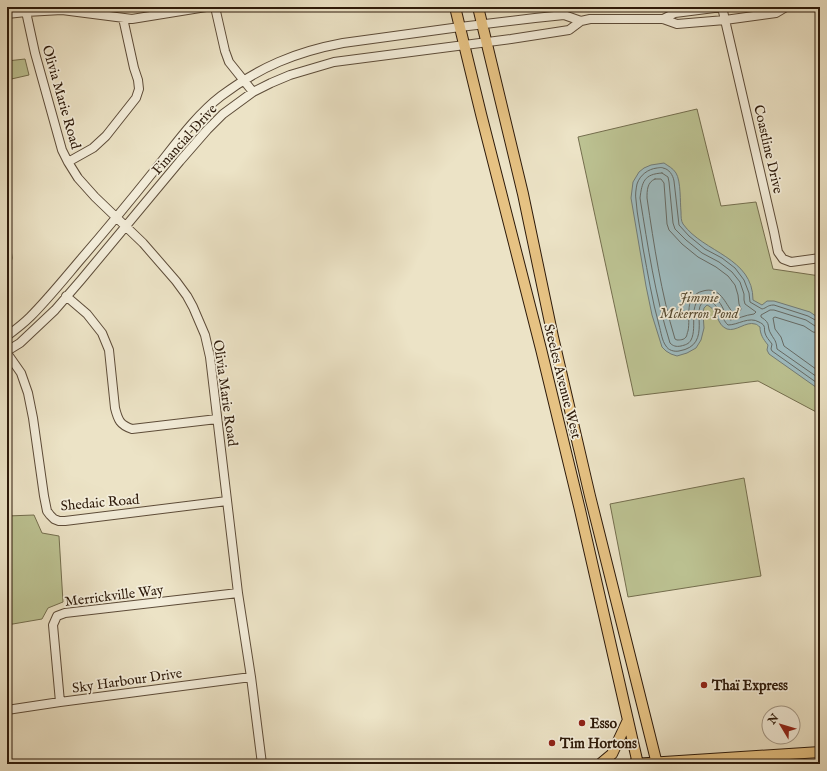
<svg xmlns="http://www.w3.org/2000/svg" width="827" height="771" viewBox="0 0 827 771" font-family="'IM FELL English',serif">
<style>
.green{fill:#bcc292;stroke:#746e4e}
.water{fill:#9ebbbf;stroke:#717b77}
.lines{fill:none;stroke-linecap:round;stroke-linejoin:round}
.shore{stroke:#666a64;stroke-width:1}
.minor-casing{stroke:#5d4c39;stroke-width:10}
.major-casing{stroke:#2d1a0a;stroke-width:12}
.minor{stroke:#f3edda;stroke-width:8}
.major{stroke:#e6c283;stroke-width:10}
.poi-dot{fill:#8f2418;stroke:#f3edda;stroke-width:1.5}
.labels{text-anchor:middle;stroke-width:3.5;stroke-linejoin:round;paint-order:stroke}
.street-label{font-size:14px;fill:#2d1a0a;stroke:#f3edda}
.park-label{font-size:14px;font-style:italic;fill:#584c33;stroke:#f3edda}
.poi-label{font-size:14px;font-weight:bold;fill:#2d1a0a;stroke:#f3edda;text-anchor:start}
</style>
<rect width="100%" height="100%" fill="#ece3c6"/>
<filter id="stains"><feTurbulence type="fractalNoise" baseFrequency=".005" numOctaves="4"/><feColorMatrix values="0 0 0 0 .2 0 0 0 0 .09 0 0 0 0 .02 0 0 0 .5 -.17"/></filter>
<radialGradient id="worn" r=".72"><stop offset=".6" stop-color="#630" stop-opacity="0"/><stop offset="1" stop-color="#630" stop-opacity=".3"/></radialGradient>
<path class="green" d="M25 59 29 75 7 80V61Z
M697 109 721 206 756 202 773 269 820 276V414L758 381 634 396 578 137Z
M7 208 12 258 7 284Z
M744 478 761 576 628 597 610 504Z
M34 515 42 533 59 536 63 602 48 608 42 619 7 625V516Z"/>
<path class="water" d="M664 163C668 166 673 168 676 173 681 181 680 202 681 212 681 216 681 221 683 224 704 253 753 257 753 300L762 305 767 301H774L810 312 820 319V390L769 354 767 350 768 345C763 339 760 334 760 327 758 326 757 324 755 324 746 321 736 332 727 329 716 325 718 309 707 305L704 308 703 313 704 328 701 340 696 348 687 353 677 356 671 354 666 351 662 347 652 315 646 286 631 198 633 182 639 172 644 168 651 165Z"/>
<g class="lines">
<path class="shore" d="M662 173 668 177 669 182 673 223 675 229 686 240 702 253 719 262 732 272 740 282 744 294V300L745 304 756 312 754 314C745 315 738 319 730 320 724 314 723 304 716 299 713 297 708 296 704 297 687 302 698 327 691 340 689 344 685 345 681 346 676 347 673 346 670 343 655 295 648 247 640 198 642 182 644 174 662 173Z
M655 179H661L664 183 667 224 669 230 682 244 698 257 716 267 728 276 735 285 738 295 739 304 741 309 740 311 733 313C725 303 720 286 703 291 683 296 691 317 688 331 687 333 687 336 686 337 684 340 680 340 677 340L675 339C661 293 654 245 647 198 647 191 647 182 655 179Z
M820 322 817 321 808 316 774 305C767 305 767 308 762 309L750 302 749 293 744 280 735 268 722 258 705 249 689 236 679 225 674 181C673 175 669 169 663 168 662 167 657 168 657 168 648 169 640 175 637 184 636 189 635 195 636 200 637 216 641 232 643 248 648 274 652 300 659 325 661 332 662 341 666 346 668 350 674 352 679 351 715 345 688 305 706 301 717 299 721 319 728 325 738 325 749 316 759 322 761 323 763 324 764 326 765 328 764 330 765 333 766 337 769 340 772 344L771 349 772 351 820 385
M820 327 815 326 806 320 774 310H770L761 315V317C772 324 766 326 771 334 775 341 776 340 777 349L820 379
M820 333 813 332 804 326 775 317 773 318 775 329 781 337 784 346 820 372"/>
<defs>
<path id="minor" d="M25 7 35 53 62 150 68 162 78 178 95 197 143 243 176 281 187 296 193 307 205 335 210 357 238 593 251 677 262 764
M215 7 225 51 229 62 253 92
M722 7 774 232 778 252 783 259 791 262 820 258
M7 14 26 12 62 10 132 19 206 7
M663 19 675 13 722 7
M68 162 93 148 106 136 136 98 139 89 138 80 134 68 123 18
M66 296 87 314 102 333 109 350 115 408C118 420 120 425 132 429L217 419
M7 336C15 330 23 324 30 317 48 299 64 279 81 259 106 230 130 201 154 171 175 145 195 116 221 96 260 67 295 52 343 43L460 27 535 18 564 15 581 21
M7 351 20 343 55 310 81 280 180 161 207 130 223 114 253 92 271 83 290 75 334 62 511 39 569 30 581 21 590 19H663L677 24 725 20 776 13 786 7
M7 353 21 373 28 393 33 418 44 496 47 511 50 515 54 519 59 521H65L227 501
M60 702 53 625 57 616 65 613 238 593
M7 710 60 702 251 677"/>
<path id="major" d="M455 7 481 114 541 349 580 510 638 764
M478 7 523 194 553 337 590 496 657 764
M600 764 612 754 628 720
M633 764 820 752"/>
</defs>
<use href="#minor" class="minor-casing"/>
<use href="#major" class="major-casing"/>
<use href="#minor" class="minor"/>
<use href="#major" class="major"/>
</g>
<g class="poi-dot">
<circle cx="704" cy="685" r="4"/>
<circle cx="582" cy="723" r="4"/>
<circle cx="552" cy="743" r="4"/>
</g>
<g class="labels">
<g class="street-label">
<text transform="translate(62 97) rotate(74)" y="5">Olivia Marie Road</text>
<text transform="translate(184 139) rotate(-48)" y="5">Financial Drive</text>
<text transform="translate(769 149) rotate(77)" y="5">Coastline Drive</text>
<text transform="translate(563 381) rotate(76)" y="5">Steeles Avenue West</text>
<text transform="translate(226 393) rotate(82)" y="5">Olivia Marie Road</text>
<text transform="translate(100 502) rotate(-5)" y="5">Shedaic Road</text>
<text transform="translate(114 595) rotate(-7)" y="5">Merrickville Way</text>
<text transform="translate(127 680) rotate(-8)" y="5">Sky Harbour Drive</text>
</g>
<g class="park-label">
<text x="699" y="302">Jimmie<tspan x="699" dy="16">Mckerron Pond</tspan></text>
</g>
<g class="poi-label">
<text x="712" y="690">Thaï Express</text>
<text x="590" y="728">Esso</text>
<text x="560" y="748">Tim Hortons</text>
</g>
</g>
<rect width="827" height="771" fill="none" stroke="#ece3c6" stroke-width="24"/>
<rect x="8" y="8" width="811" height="755" fill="none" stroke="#2d1a0a" stroke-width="2"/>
<rect x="12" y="12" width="803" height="747" fill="none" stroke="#2d1a0a"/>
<g transform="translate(781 725) rotate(308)"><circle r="19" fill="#f3edda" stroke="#a49987"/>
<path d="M0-3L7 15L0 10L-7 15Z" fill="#8f2418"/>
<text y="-6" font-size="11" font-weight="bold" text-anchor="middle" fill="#2d1a0a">N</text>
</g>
<rect width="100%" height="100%" filter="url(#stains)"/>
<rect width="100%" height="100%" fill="url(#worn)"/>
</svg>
